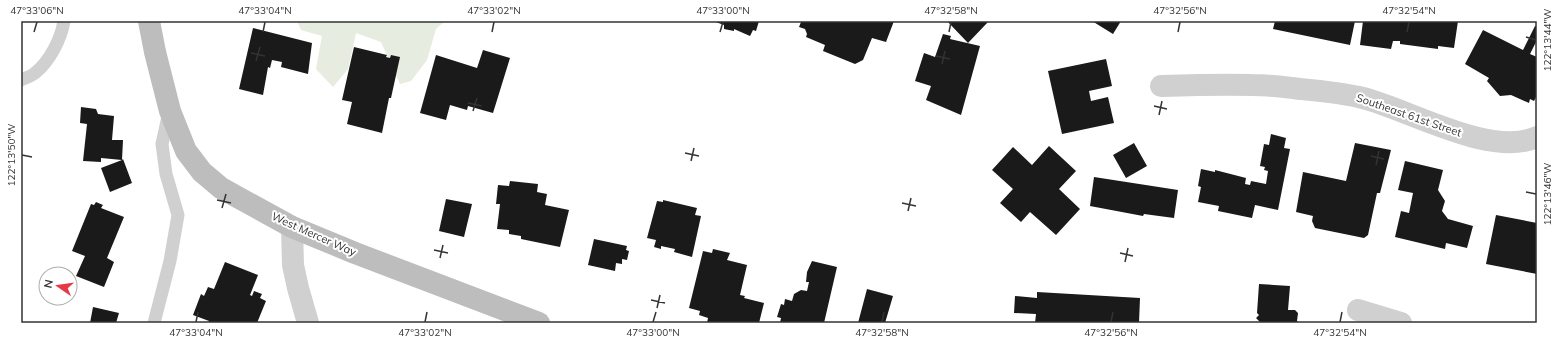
<svg xmlns="http://www.w3.org/2000/svg" width="1558" height="344" viewBox="0 0 1558 344" font-family="Mulish,sans-serif">
<style>
.green{fill:#e6ecdf}
.building{fill:#1a1a1a}
.lines{fill:none;stroke-linecap:round;stroke-linejoin:round}
.lane{stroke:#d0d0d0;stroke-width:13}
.street{stroke:#d0d0d0;stroke-width:22}
.secondary{stroke:#bdbdbd;stroke-width:22}
.ticks{fill:none;stroke:#333;stroke-width:1.5}
.labels{text-anchor:middle;stroke-width:4;stroke-linejoin:round;paint-order:stroke}
.street-label{font-size:11px;fill:#333;stroke:#fff}
.neatline{fill:none;stroke:#333;stroke-width:1.5}
.ticks-label{font-size:10px;text-anchor:middle;fill:#333}
</style>
<rect width="100%" height="100%" fill="#fff"/>
<path class="green" d="M297 21H445L436 29 427 60 411 81 400 84 381 42 356 33 348 69 333 87 316 69 322 36 301 30Z"/>
<path class="building" d="M713 21H759L756 31 753 30 750 36 734 29V31L724 29V25Z
M798 21 848 22 894 21 886 42 872 38 863 60 855 64 823 51 825 45 806 37 807 34 805 29 799 27 801 22Z
M947 21H987L988 22 968 43Z
M1092 21H1121L1113 34Z
M1275 21H1355L1350 45 1273 29Z
M1363 21H1458L1454 48 1438 46V49L1400 44V41H1393L1391 49 1360 45Z
M1535 26H1537V40L1530 54 1537 57V95L1534 101 1530 99 1529 103 1511 95 1500 96 1487 81 1489 78 1465 64 1483 30 1523 50Z
M253 28 312 43 308 74 281 67 282 62 272 60 270 68 268 67 263 95 239 89Z
M943 34 951 36 950 39 980 46 961 115 926 100 931 86 915 81 924 53 935 57Z
M354 47 387 55 386 57 390 58 391 55 400 57 391 98H389L382 133 347 124 352 102 342 100Z
M483 50 510 58 493 113 468 106 467 110 450 105 446 120 420 113 436 55 477 68Z
M1106 59 1112 86 1089 91 1091 101 1108 97 1114 123 1062 134 1048 71Z
M81 107 96 109 98 114 114 116 112 140H123L122 160 123 159 132 183 110 192 101 168 122 160 101 158V162L83 161 87 124 80 123Z
M1271 134 1286 138 1284 148 1290 149 1278 210 1255 205 1252 218 1218 211 1219 206 1198 202 1201 187 1198 186 1201 169 1215 172V170L1246 178 1245 184 1250 185 1251 181 1266 184 1268 171 1264 170 1265 167 1260 166 1264 144 1269 145Z
M1134 143 1147 166 1126 178 1113 155Z
M1355 143 1391 150 1380 193H1377L1368 235 1364 238 1315 228 1312 221 1313 216 1296 212 1303 172 1346 181Z
M1049 146 1076 171 1059 189 1080 209 1056 235 1030 212 1021 222 1000 203 1013 189 992 170 1013 147 1032 165Z
M1405 161 1443 170 1438 190 1445 201 1442 211 1448 219 1473 226 1467 248 1446 243 1445 249 1395 237 1401 211 1409 213 1413 193 1398 190Z
M1094 177 1178 190 1174 218 1144 214 1143 216 1090 206Z
M510 181 538 184 537 192 547 194 545 205 569 210 560 247 521 239V236L509 234V230L497 229 500 204H496L498 185 509 186Z
M446 199 472 204 464 237 439 231Z
M663 200 697 208 695 215 701 216 692 257 674 252 675 249 661 246V249L654 247 656 240 647 238 657 201 663 202Z
M96 202 103 205 101 208 124 217 107 258 114 262 104 287 76 276 85 256 72 251 91 204 94 205Z
M1496 215 1537 223V274L1486 264Z
M594 239 627 246 626 250 629 251 627 260 622 259V264L616 263 615 271 588 265Z
M713 249 730 253 727 260 747 265 740 295 745 296 744 298 764 303 759 323H707L708 318 699 315 700 311 689 308 703 251 712 253Z
M812 261 837 267 824 323H780L781 318 777 317 781 304 784 305 785 299 792 301 794 294 801 290 807 291 809 282H806L807 272Z
M225 262 258 275 250 295 252 296 254 291 262 294 260 298 266 301 257 323H208L209 321 193 315 201 294 204 296 208 287 214 289Z
M1259 284 1290 286 1288 310H1295L1298 313 1297 321 1299 323H1261L1256 318 1259 315 1257 313Z
M867 289 893 296 885 323H858Z
M1037 292 1140 298 1139 323H1035L1036 314 1014 313 1015 296 1037 298Z
M93 307 119 313 116 323H90Z"/>
<g class="lines">
<path class="lane" d="M21 80C25 78 32 76 35 73 50 61 61 39 64 21
M154 323 170 261 178 215 166 174 162 144 169 112"/>
<path class="street" d="M1161 86C1191 85 1222 84 1252 85 1268 85 1284 87 1300 89 1321 91 1343 93 1363 98 1410 110 1491 158 1537 137
M292 227 293 265 298 288 308 323
M1358 310 1401 323"/>
<path class="secondary" d="M149 21 155 52 170 111 186 151 202 172 221 188 292 227 355 253 539 323"/>
</g>
<path class="ticks" d="M34 32 37 22M263 32 265 22M492 32 494 22M720 32 723 22M949 32 951 22M1178 32 1180 22M1407 32 1409 22M1526 37 1536 40M251 53 265 56M936 56 950 59M256 61 260 47M942 64 945 51M468 103 482 106M1154 106 1167 109M473 111 477 98M1159 115 1162 101M685 153 699 156M22 155 32 157M1371 156 1384 159M691 161 694 148M1376 165 1379 151M1526 192 1536 194M217 200 231 203M902 203 916 206M222 208 226 194M908 211 911 198M434 250 448 253M1120 253 1133 256M440 258 443 245M1125 262 1128 248M651 300 665 303M657 308 660 295M196 322 198 312M425 322 427 312M653 322 656 312M882 322 884 312M1111 322 1113 312M1340 322 1342 312"/>
<g class="labels">
<g class="street-label">
<text transform="translate(1409 115) rotate(19)" y="4">Southeast 61st Street</text>
<text transform="translate(314 234) rotate(24)" y="4">West Mercer Way</text>
</g>
</g>
<rect width="1558" height="344" fill="none" stroke="#ffffff" stroke-width="44"/>
<g transform="translate(58 286) rotate(283)"><circle r="19" fill="#ffffff" stroke="#adadad"/>
<path d="M0-3L7 15L0 10L-7 15Z" fill="#e63946"/>
<text y="-6" font-size="11" font-weight="bold" text-anchor="middle" fill="#333333">N</text>
</g>
<rect x="22" y="22" width="1514" height="300" class="neatline"/>
<g class="ticks-label">
<text x="37" y="14">47°33'06"N</text>
<text x="265" y="14">47°33'04"N</text>
<text x="494" y="14">47°33'02"N</text>
<text x="723" y="14">47°33'00"N</text>
<text x="951" y="14">47°32'58"N</text>
<text x="1180" y="14">47°32'56"N</text>
<text x="1409" y="14">47°32'54"N</text>
<text transform="translate(1547 40) rotate(-90)" y="4">122°13'44"W</text>
<text transform="translate(11 155) rotate(-90)" y="4">122°13'50"W</text>
<text transform="translate(1547 194) rotate(-90)" y="4">122°13'46"W</text>
<text x="196" y="336">47°33'04"N</text>
<text x="425" y="336">47°33'02"N</text>
<text x="653" y="336">47°33'00"N</text>
<text x="882" y="336">47°32'58"N</text>
<text x="1111" y="336">47°32'56"N</text>
<text x="1340" y="336">47°32'54"N</text>
</g>
</svg>
